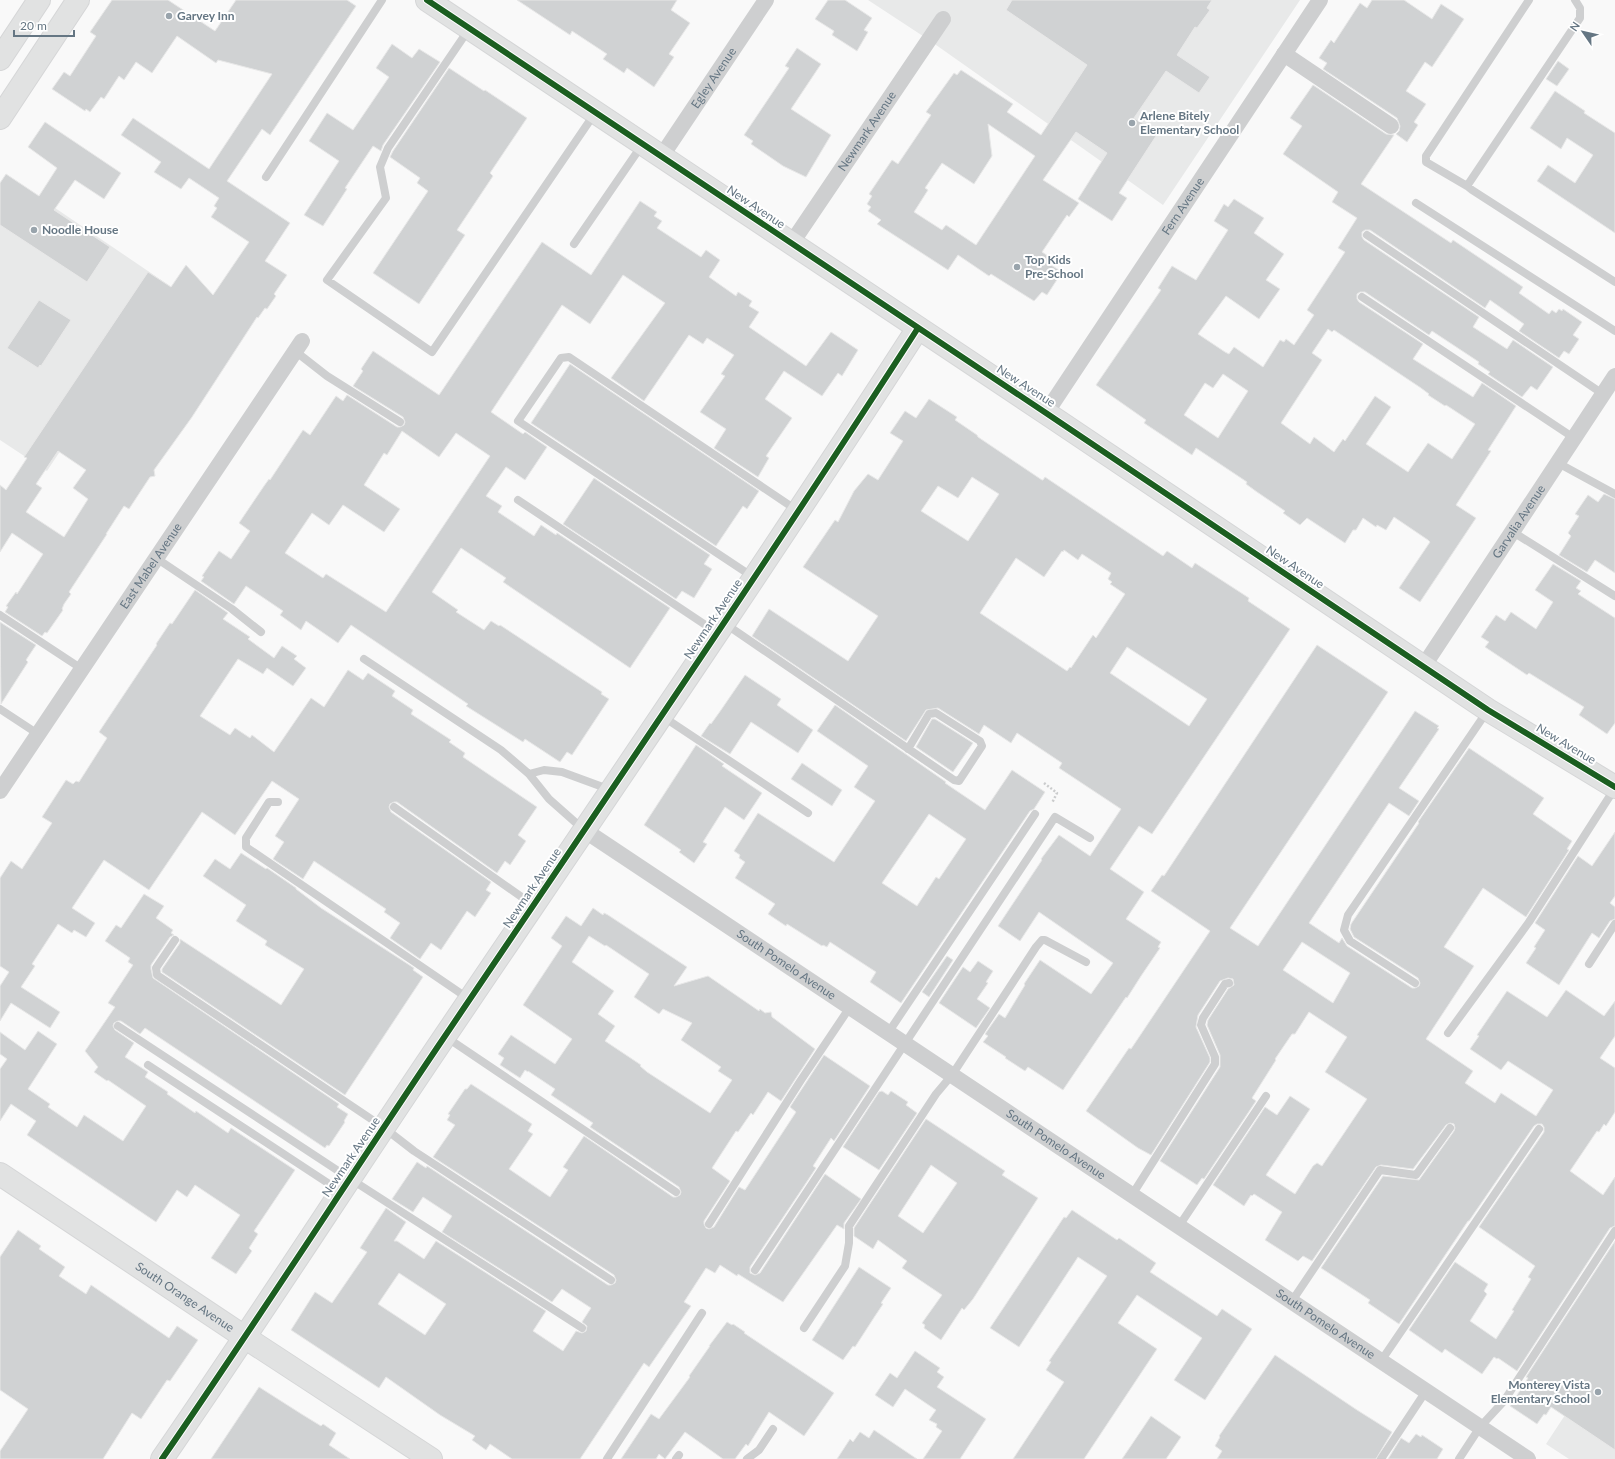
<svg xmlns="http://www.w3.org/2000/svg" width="1615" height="1459" viewBox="0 0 1615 1459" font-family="Lato,sans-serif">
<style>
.built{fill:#e8e9e9}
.building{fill:#d0d2d3;stroke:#e8e8e8;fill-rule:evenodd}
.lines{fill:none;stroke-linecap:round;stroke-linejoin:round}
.secondary-casing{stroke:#d5d6d7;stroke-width:24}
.primary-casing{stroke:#d5d6d7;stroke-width:24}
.path{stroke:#cbcccd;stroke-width:2.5;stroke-dasharray:2 2;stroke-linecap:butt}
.lane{stroke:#cecfd0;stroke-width:8}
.street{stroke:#cecfd0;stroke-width:16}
.secondary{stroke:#e1e2e2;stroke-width:22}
.primary{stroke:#e1e2e2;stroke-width:22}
.cycleway-casing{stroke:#fff;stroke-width:8}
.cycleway{stroke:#1b5e20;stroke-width:6}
.poi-dot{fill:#99a4ac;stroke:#fff;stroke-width:1.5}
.labels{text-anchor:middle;stroke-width:4;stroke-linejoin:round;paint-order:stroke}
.poi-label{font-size:12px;font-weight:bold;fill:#657683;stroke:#fff;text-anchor:start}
.street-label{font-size:12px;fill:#657683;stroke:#fff}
</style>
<rect width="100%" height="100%" fill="#f9f9f9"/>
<path class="built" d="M868 0H1300L1163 205 929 40Z
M8 176 170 286 47 471 0 440V188Z
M1615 1339V1459H1569L1546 1444Z"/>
<path class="building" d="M112 0H168L215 31 236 0H347L356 6 270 135 262 129 227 181 290 223 265 261 287 275 274 294 276 296 267 309 265 308 258 318 257 317 192 417 154 470 155 476 150 477 129 509 124 506 106 534H107L69 592 71 594 64 604 62 609 63 610 47 633 45 632 42 636 5 612 8 607 6 606 16 592 17 594 43 554 12 533 0 552V485L6 490 27 458 24 457 148 272 171 287 186 265 213 295 249 242 211 217 217 208 214 206 219 198 189 178 181 189 154 172 161 162 121 135 133 118 209 169 272 74 218 60 216 63 177 36 152 73 136 62 124 80 119 76 104 99 101 97 90 112 86 109 85 111 52 89 64 72 70 76 96 36 90 32ZM58 451 86 470 73 488 88 499 64 537 26 512 42 488 36 484Z
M517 0H677L671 10 690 23 669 54 674 57 654 87 627 68 624 73 603 59 607 54 572 31 570 35Z
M828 0H845L872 18 864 30 868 32 857 51 832 35 834 31 815 19Z
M1012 0H1212L1207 8 1210 10 1197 28 1195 27 1177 55 1210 77 1199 93 1166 71 1134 118 1158 133 1119 193 1127 198 1112 221 1078 199 1107 153 1076 132 1043 180 1079 203 1069 217 1067 215 1042 252 1054 260 1051 265 1062 272 1047 295 1042 292 1034 301 991 274 989 276 958 255 948 270 877 224 881 220 868 211 871 207 867 204 872 196 869 194 892 160 898 164 931 115 926 112 954 73 957 75 961 70 1013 104 1007 112 1041 135 1087 65 1006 10ZM988 124 1035 156 976 245 946 225 942 230 914 212 928 190 925 188 942 163 974 184 992 156Z
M1372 0H1404L1432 19 1441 4 1464 19 1432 67 1425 62 1406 91 1426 104 1414 122 1418 125 1407 142 1396 134 1399 131 1400 126 1397 118 1323 69 1327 63 1319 58 1331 40 1334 43 1360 3 1367 8Z
M392 44 412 58 419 49 440 62 383 145 381 151 373 146 345 188 347 189 323 226 304 215 339 161 309 141 327 113 353 130 389 77 376 68Z
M797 48 821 64 791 109 831 135 806 177 783 166 751 144 753 141 744 135 789 68 785 66Z
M1558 61 1569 69 1557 86 1546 79Z
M449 68 484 91 485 90 527 118 490 173 493 176 457 230 465 235 419 304 373 273 428 191 417 183 420 178 390 157 393 151Z
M1313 85 1386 134 1394 135 1361 184 1451 243 1453 240 1523 287 1519 293 1549 314 1552 310 1556 313 1559 309 1562 311 1563 309 1582 322 1573 335 1579 339 1569 354 1564 351 1559 358 1519 331 1524 324 1490 300 1485 308 1370 230H1365L1362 232V237L1364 240 1479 317 1473 327 1507 349 1513 340 1553 367 1537 390 1531 386 1522 397 1488 374 1490 372 1478 364 1479 362 1432 331 1429 335 1365 292H1360L1357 294V299L1359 302 1423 344 1413 359 1473 397 1482 383 1516 406 1488 450 1491 451 1456 505 1476 518 1420 602 1399 588 1430 542 1428 540 1394 517 1386 530 1377 525 1376 527 1363 518 1356 530H1353L1345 543 1307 518 1300 525 1283 513 1285 511 1257 492 1246 484 1247 482 1196 448 1192 455 1144 423 1146 420 1096 385 1161 290 1158 288 1172 266 1196 280 1228 230 1214 221 1224 204 1228 207 1234 199 1264 218 1254 233 1284 254 1266 280 1280 289 1259 319 1226 296 1198 334 1225 352 1229 354 1234 347 1263 367 1280 340 1284 342 1286 339 1294 345 1314 315 1307 310 1345 252 1338 248 1357 218 1332 202 1338 192 1283 154 1302 126 1290 118ZM1328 329 1332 332 1334 330 1421 388 1429 394 1428 395 1445 406 1446 405 1475 424 1452 459 1428 443 1408 472 1366 444 1391 407 1375 396 1345 441 1343 439 1334 452 1314 437 1310 444 1281 423 1322 360 1312 353ZM1223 374 1248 391 1218 438 1184 415 1205 383 1213 388Z
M1555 91 1585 111 1584 113 1615 133V233L1537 181 1548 165 1575 183 1593 155 1567 138 1561 149 1530 128Z
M45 122 121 173 104 199 75 180 54 210 110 247 87 282 0 225V183L6 174 39 196 57 168 28 147Z
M640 201 657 212 654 216 662 221 657 228 701 257 706 250 720 260 709 277 736 296 738 292 752 301 749 306 759 312 749 327 806 366 831 332 858 350 842 376 838 373 822 396 784 371 765 399 792 418 766 456 769 458 758 477 714 448 726 429 700 412 725 376 721 374 734 355 707 338 703 344 689 335 644 401 611 378 665 303 623 275 590 324 562 305 491 412 523 434 525 432 547 447 525 480 506 467 486 496 502 506 498 512 534 536 541 525 556 535 557 533 670 608 630 668 503 582 506 578 461 548 432 592 458 610 456 612 484 630 491 621 499 626 500 625 602 692 601 694 609 699 572 755 567 752 560 762 525 739 523 742 466 706 468 704 351 625 338 643 306 621 301 630 280 615 283 611 246 586 234 604 201 581 204 577 202 576 219 551 231 559 250 531 239 523 264 486 269 479 270 480 303 430 310 435 336 396 343 401 347 395 397 427H400L404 425 405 422 403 417 353 386 363 371 361 369 373 351 439 395 542 242 591 275ZM402 431 439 457 456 433 490 456 386 612 326 574 323 578 285 553 312 513 329 525 343 505 384 532 400 509 364 485 384 453 387 455Z
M39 300 71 320 41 366 40 365 38 368 7 348Z
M570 364 759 491 747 509 743 506 716 546 531 423Z
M929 399 957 417 955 420 977 435 978 437 1042 480H1043L1045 477 1163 556 1167 551 1192 568 1195 563 1249 598 1248 601 1290 629 1152 834 1139 826 1110 869 1144 892 1126 919 1161 942 1158 947 1160 948 1141 976 1127 998 1126 997 1063 1090 1028 1067 1025 1071 1005 1058 1006 1057 983 1042 988 1036 985 1034 999 1014 1005 1018 1025 985 1024 984 1040 960 1091 994 1113 963 1039 912 1020 941 998 926 1042 860 1041 859 1059 835 1090 856 1121 809 1059 768 1062 763 1017 733 1011 743 984 725 979 734 938 708 926 710 906 741 752 636 769 609 848 661 878 616 803 567 835 520 838 522 854 491 868 474 878 480 903 441 890 433 905 411 916 418ZM972 477 999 494 968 541 921 511 938 486 958 498ZM1064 550 1078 560 1082 554 1111 573 1108 579 1112 582 1110 584 1125 594 1096 638 1093 635 1071 668 1070 667 1067 671 980 613 1016 558 1044 577 1062 551 1063 552ZM1127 647 1207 699 1189 726 1110 673Z
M594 478 710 555 704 564 712 569 694 598 682 591 676 599 563 524Z
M1604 494 1615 499V573L1595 560 1587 572 1559 555 1571 536 1568 533 1579 516 1575 514 1588 495 1598 502Z
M1553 564 1581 581 1576 588 1581 591 1578 594 1615 618V723L1607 734 1579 715 1584 707 1529 673 1527 675 1485 647 1489 642 1481 637 1496 615 1505 621 1511 612 1536 629 1553 602 1535 590Z
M195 590 228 613 223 619 250 637 248 639 274 658 282 646 297 656 294 659 306 668 293 686 267 668 263 674 238 659 200 716 230 735 235 728 250 738 252 735 274 752 311 698 324 707 348 670 363 680 368 673 395 691 392 696 413 710 411 714 451 740 449 742 465 753 463 757 537 807 518 835 526 841 510 865 505 861 497 873 397 802H394L390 804 389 807 391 812 491 882 486 890 491 893 475 917 467 911 441 950 431 943 420 959 390 938 400 923 384 912 386 909 314 861 303 879 273 859 284 842 275 836 299 799 272 781 235 835 202 812 149 890 104 860 72 908 95 923 86 937 74 930 72 933 58 924 32 964 35 966 21 987 60 1012 50 1028 11 1003 0 1021V986L9 972 0 966V878L11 861 22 869 52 823 42 817 66 780 73 784 76 781 79 782 107 738 99 732 157 645 156 644 170 623 172 624Z
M0 622 36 645 26 660 28 662 1 704Z
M1317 645 1388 692 1230 928 1258 946 1415 711 1439 726 1437 728 1439 729 1399 788 1419 801 1409 816 1389 803 1309 923 1339 943 1342 938 1347 946 1412 988H1415L1419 986 1420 983 1418 978 1354 937 1350 929 1351 924 1419 823 1418 822 1469 748 1544 798 1533 814 1572 841 1567 849 1569 850 1526 917 1483 888 1444 947 1474 966 1426 1039 1473 1071 1465 1083 1495 1103 1501 1093 1536 1116 1553 1090 1508 1061 1501 1070 1470 1049 1479 1036 1477 1035 1507 991 1547 1017 1566 990 1604 1016 1615 1001V1036L1600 1058 1615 1068V1112L1606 1126 1604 1124 1599 1132 1597 1131 1570 1171 1603 1195 1615 1177V1226L1610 1228 1517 1371 1498 1358 1497 1359 1494 1357 1482 1374 1445 1349 1442 1353 1409 1330 1455 1262 1488 1284 1484 1291 1487 1294 1470 1321 1496 1339 1514 1311 1512 1310 1531 1279 1528 1277 1535 1266 1479 1227 1544 1132V1127L1542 1124H1537L1534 1126 1469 1221H1468L1399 1324 1368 1303 1370 1300 1321 1268 1383 1176 1419 1180 1454 1131 1455 1128 1454 1124 1450 1123 1446 1125 1413 1169 1381 1165 1376 1167 1312 1261 1303 1256 1298 1261 1265 1240 1282 1212 1254 1194 1252 1196 1251 1195 1244 1206 1213 1185 1265 1107 1277 1115 1290 1096 1310 1109 1266 1175 1295 1194 1313 1166 1317 1163 1322 1166 1367 1099 1325 1072 1347 1037 1309 1012 1295 1034H1292L1275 1059 1276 1060 1252 1098 1256 1101 1204 1179 1202 1178 1197 1185 1160 1161 1220 1067V1055L1207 1025 1208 1020 1228 989 1234 985 1233 979 1228 978 1220 981 1198 1015 1196 1027 1210 1058V1062L1151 1155 1138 1148 1086 1111 1129 1048 1131 1049 1210 931 1151 891 1162 875 1164 876ZM1302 942 1350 973 1333 1003 1283 970Z
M745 675 781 699 777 705 813 730 798 753 751 722 730 754 701 736 710 723 711 724 721 710Z
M835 705 946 782 945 783 985 810 1012 770 1045 792 1034 809 1030 811 901 1003 870 982 876 972 830 942 827 947 823 945 822 946 787 924 786 926 768 914 775 904 735 878 745 862 739 858 740 855 734 851 758 813 834 862 875 801 854 787 868 766 817 731ZM929 814 966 839 939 879 936 877 917 906 882 883Z
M932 719H935L973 743 953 772 916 747Z
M696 745 724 764 722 766 762 793 744 820 725 807 703 842 707 844 694 863 679 852 681 850 644 825Z
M802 763 842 790 832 806 791 779Z
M1615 832V896L1610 903 1615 907V919L1610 921 1599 938 1592 933 1559 985 1526 963 1536 948 1534 947 1545 930 1535 923 1578 856 1592 866Z
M241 853 266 869 267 868 296 888V889L321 908 414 968 413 970 423 977 345 1095 162 972V969L180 943V939L281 1005 304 969 265 945 267 941 236 921 246 905 203 876 215 859 230 869Z
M144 894 164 906 156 918 173 930 171 933 174 935 170 937 151 965V969L153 978 339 1104 337 1107 348 1114 344 1121 345 1122 329 1146 327 1145 325 1148 145 1028 140 1034 121 1021H118L114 1023 113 1026 115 1030 134 1043 125 1057 148 1072 145 1077 168 1092 167 1094 195 1113 196 1111 228 1133 231 1128 295 1170 254 1231 258 1234 249 1248 252 1251 236 1274 211 1258 240 1215 195 1185 187 1197 177 1190 156 1222 27 1135 36 1121 11 1104 0 1121V1069L7 1059 0 1054V1032L25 1050 38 1031 57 1044 28 1089 50 1104 48 1107 77 1127 84 1115 123 1141 146 1106 108 1080 107 1081 94 1072 98 1067 85 1051 115 1007 108 1003 133 965 128 962 130 958 105 941 116 925 121 928Z
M593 908 603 915 604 913 608 915 687 967 674 986 708 976 759 1011 760 1009 765 1013 771 1012 772 1017 815 1049 781 1101 768 1092 753 1115 751 1113 738 1132 736 1131 712 1168 730 1181 704 1221V1224L706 1228 709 1229 714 1227 739 1187 745 1190 796 1112 790 1107 824 1055 870 1086 834 1141 831 1138 813 1166 816 1168 750 1267V1273L755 1275 760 1273 825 1174 861 1199 844 1223V1229L837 1225 783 1302 738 1274 737 1276 720 1265 715 1273 706 1268 684 1302 691 1306 649 1367 644 1363 580 1459H512L490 1444 486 1450 472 1440 475 1436 440 1415 386 1377 379 1388 291 1330 315 1292 332 1303 367 1252 360 1248 386 1208 406 1222 394 1241H397L424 1259 436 1241 546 1311 533 1331 563 1351 576 1331 582 1333 586 1331 587 1326 582 1322 591 1308 562 1289 552 1302 442 1232 452 1216 423 1197 413 1212 392 1199 417 1162 426 1168 427 1166 608 1285H611L615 1283 616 1280 614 1275 433 1157 455 1125 447 1120 450 1115 448 1114 465 1089H467L471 1084 532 1124 528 1131 533 1134 509 1169 550 1197 568 1170 563 1167 584 1136 673 1197H676L680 1195 681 1192 679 1187 590 1127 593 1123 551 1095 555 1089 528 1071V1072L525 1070 520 1078 500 1065 504 1058 498 1054 511 1035 555 1064 572 1039 523 1005 562 946 551 938 566 916 581 926ZM589 936 605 946 606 945 649 974 634 997 659 1014 663 1009 692 1023 681 1040 721 1067 718 1071 732 1080 710 1113 647 1072 640 1066 641 1065 605 1041 615 1026 598 1014 614 991 572 962ZM399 1273 446 1304 425 1335 378 1304Z
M947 956 953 960 929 997 922 992Z
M978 961 993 971 986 982 988 983 977 999 990 1008 976 1028 939 1003 963 967 970 972Z
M882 1091 888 1095 891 1091 908 1102 906 1105 917 1113 879 1170 843 1147 879 1092Z
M926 1119 1005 1171 1002 1175 1038 1198 973 1299 964 1310 962 1308 941 1340 924 1328 925 1325 922 1323 942 1295 902 1268 907 1261 878 1240 873 1249 854 1236V1228ZM931 1165 957 1183 923 1233 898 1216Z
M1072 1210 1117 1240 1119 1238 1156 1263 1150 1272 1217 1316 1222 1309 1252 1329 1205 1400 1174 1380 1202 1338 1137 1295 1118 1323 1157 1349 1084 1459H1013L1064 1382 1046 1370 1051 1362 1049 1361 1107 1276 1078 1257 1019 1347 990 1328 1064 1217 1066 1218Z
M18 1230 41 1246 39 1249 65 1267 59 1276 86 1294 91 1285 169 1338 177 1326 198 1340 170 1381 167 1380 141 1419 132 1413 103 1459H0V1451L28 1409 0 1390V1257Z
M1615 1241V1450L1551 1407 1546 1415 1544 1414 1537 1424 1510 1406 1528 1378 1526 1377Z
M859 1267 891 1288 881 1303 883 1304 875 1316 855 1347 853 1346 843 1360 812 1340Z
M727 1322 732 1325 733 1324 745 1332 744 1333 834 1393 804 1436 769 1412 748 1446 746 1444 735 1459H723L685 1432 665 1459 659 1454 656 1459H621L651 1414 659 1419 690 1377 689 1376 710 1346H709Z
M915 1351 940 1368 937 1372 944 1377 937 1387 986 1419 960 1459H923L942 1431 936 1427 937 1424 929 1420 936 1410 905 1389 893 1407 875 1395 890 1373 897 1378Z
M1275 1355 1357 1410 1392 1432 1376 1459H1217L1222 1451 1215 1446 1220 1437 1219 1436Z
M259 1387 303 1415 321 1426 323 1424 336 1433 329 1445 350 1459H211Z
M1151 1416 1181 1437 1166 1459H1122Z
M874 1430 917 1459H837L850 1439 853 1442 860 1432 869 1438Z
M1416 1434 1421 1437 1422 1435 1443 1449 1437 1459H1388L1401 1438 1409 1443Z"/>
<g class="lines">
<defs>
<g id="secondary">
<path d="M427 0 1046 413 1488 710 1615 787"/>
<path id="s7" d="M0 1174 246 1338 431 1459"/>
<path d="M162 1459C258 1320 349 1178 443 1039 603 802 764 567 918 328"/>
</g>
<path id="primary" d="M0 59 39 0
M0 118 78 0"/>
</defs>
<use href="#secondary" class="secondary-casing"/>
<use href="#primary" class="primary-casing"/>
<path class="path" d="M1044 783 1057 793 1052 803"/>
<path class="lane" d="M1529 0 1430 150 1426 156V162L1467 186 1472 190 1615 282
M469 29 388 148 380 167 386 198 327 280 432 352 595 113
M266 177 382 0
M1467 186 1580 18V8L1575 0
M1416 203 1615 331
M1367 235 1603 394
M574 244 642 145
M1362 297 1574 438
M295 351 327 376 400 422
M1558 463 1615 494
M518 500 716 632
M1513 532 1615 596
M156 558 232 609 261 632
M753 577 518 421 561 358 569 357 798 511
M0 615 82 669
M724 623 954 780 959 781 982 746 980 741 936 713 929 714 908 749
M364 659 501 750 529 774 549 799 584 830
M0 709 38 734
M662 716 808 813
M529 774 544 770 562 772 611 790
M278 802H269L246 838V847L469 999
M394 807 533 905
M175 940 156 968 157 975 383 1127 414 1151 611 1280
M1589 964 1615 924
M1415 983 1350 941 1344 930 1348 915 1488 710
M118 1026 349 1178 582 1328
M888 1033 1035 814
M1448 1033 1529 922 1615 788
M446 1037 676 1192
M148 1065 340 1191
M1132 1195 1215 1064V1057L1201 1025 1203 1018 1225 984 1229 983
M709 1224 801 1080 850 1007
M1179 1226 1266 1096
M755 1270 1055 817 1090 838
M1292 1301 1380 1170 1416 1175 1450 1128
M804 1328 845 1266 849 1243V1226L936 1094 952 1075 1036 947 1042 940H1045L1086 962
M1381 1361 1539 1129
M607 1459 702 1313
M676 1459 679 1455
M747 1459 759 1450 773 1429
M1381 1459 1426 1391
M1459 1459 1480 1427 1504 1401 1615 1231"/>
<g class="street">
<path d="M1284 54 1391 126"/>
<path id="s1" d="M661 157 766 0"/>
<path id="s2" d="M791 244 943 19"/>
<path id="s3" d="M1046 413 1320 0"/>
<path id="s4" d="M1423 667 1615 376"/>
<path id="s5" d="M0 791 302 341"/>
<path id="s6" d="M584 830 1528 1459"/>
</g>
<use href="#secondary" class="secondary"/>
<use href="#primary" class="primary"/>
<defs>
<path id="cycleway" d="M427 0 1046 413 1488 710 1615 787
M162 1459C258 1320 349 1178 443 1039 603 802 764 567 918 328"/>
</defs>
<use href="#cycleway" class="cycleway-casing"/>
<use href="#cycleway" class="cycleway"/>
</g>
<g class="poi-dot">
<circle cx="169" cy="16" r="4"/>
<circle cx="1132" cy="123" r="4"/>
<circle cx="34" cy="230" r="4"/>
<circle cx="1017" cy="267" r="4"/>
<circle cx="1598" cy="1392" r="4"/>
</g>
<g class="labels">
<g class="poi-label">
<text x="177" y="20">Garvey Inn</text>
<text x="1140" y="120">Arlene Bitely<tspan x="1140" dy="14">Elementary School</tspan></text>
<text x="42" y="234">Noodle House</text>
<text x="1025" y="264">Top Kids<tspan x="1025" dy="14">Pre-School</tspan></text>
<text x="1590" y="1389" text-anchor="end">Monterey Vista<tspan x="1590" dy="14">Elementary School</tspan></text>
</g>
<g class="street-label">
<text dy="4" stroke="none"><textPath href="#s1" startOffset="95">Egley Avenue</textPath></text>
<text dy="4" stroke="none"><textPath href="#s2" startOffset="136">Newmark Avenue</textPath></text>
<text dy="4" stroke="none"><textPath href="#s3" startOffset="248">Fern Avenue</textPath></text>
<text transform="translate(756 207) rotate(34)" y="4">New Avenue</text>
<text transform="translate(1026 386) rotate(33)" y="4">New Avenue</text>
<text dy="4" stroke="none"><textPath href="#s4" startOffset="174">Garvalia Avenue</textPath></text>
<text dy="4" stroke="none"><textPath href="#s5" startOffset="271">East Mabel Avenue</textPath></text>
<text transform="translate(1295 567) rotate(34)" y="4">New Avenue</text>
<text transform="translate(713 619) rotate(-56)" y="4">Newmark Avenue</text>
<text transform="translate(1566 744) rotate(31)" y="4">New Avenue</text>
<text transform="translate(532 888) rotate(-56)" y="4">Newmark Avenue</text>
<text dy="4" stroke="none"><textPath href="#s6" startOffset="243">South Pomelo Avenue</textPath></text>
<text dy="4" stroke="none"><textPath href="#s6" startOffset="567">South Pomelo Avenue</textPath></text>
<text transform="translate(351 1157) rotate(-56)" y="4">Newmark Avenue</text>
<text dy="4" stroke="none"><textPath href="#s7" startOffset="222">South Orange Avenue</textPath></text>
<text dy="4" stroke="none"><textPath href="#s6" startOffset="891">South Pomelo Avenue</textPath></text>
</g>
</g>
<g transform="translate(1583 32) rotate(304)" stroke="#ffffff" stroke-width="3" paint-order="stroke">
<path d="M0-3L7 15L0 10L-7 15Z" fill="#657683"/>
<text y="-6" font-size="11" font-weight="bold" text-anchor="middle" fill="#657683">N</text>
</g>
<path d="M14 30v6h60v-6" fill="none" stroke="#657683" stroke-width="2"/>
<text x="20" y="30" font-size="12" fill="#657683" stroke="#ffffff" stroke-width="3" paint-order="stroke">20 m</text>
</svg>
